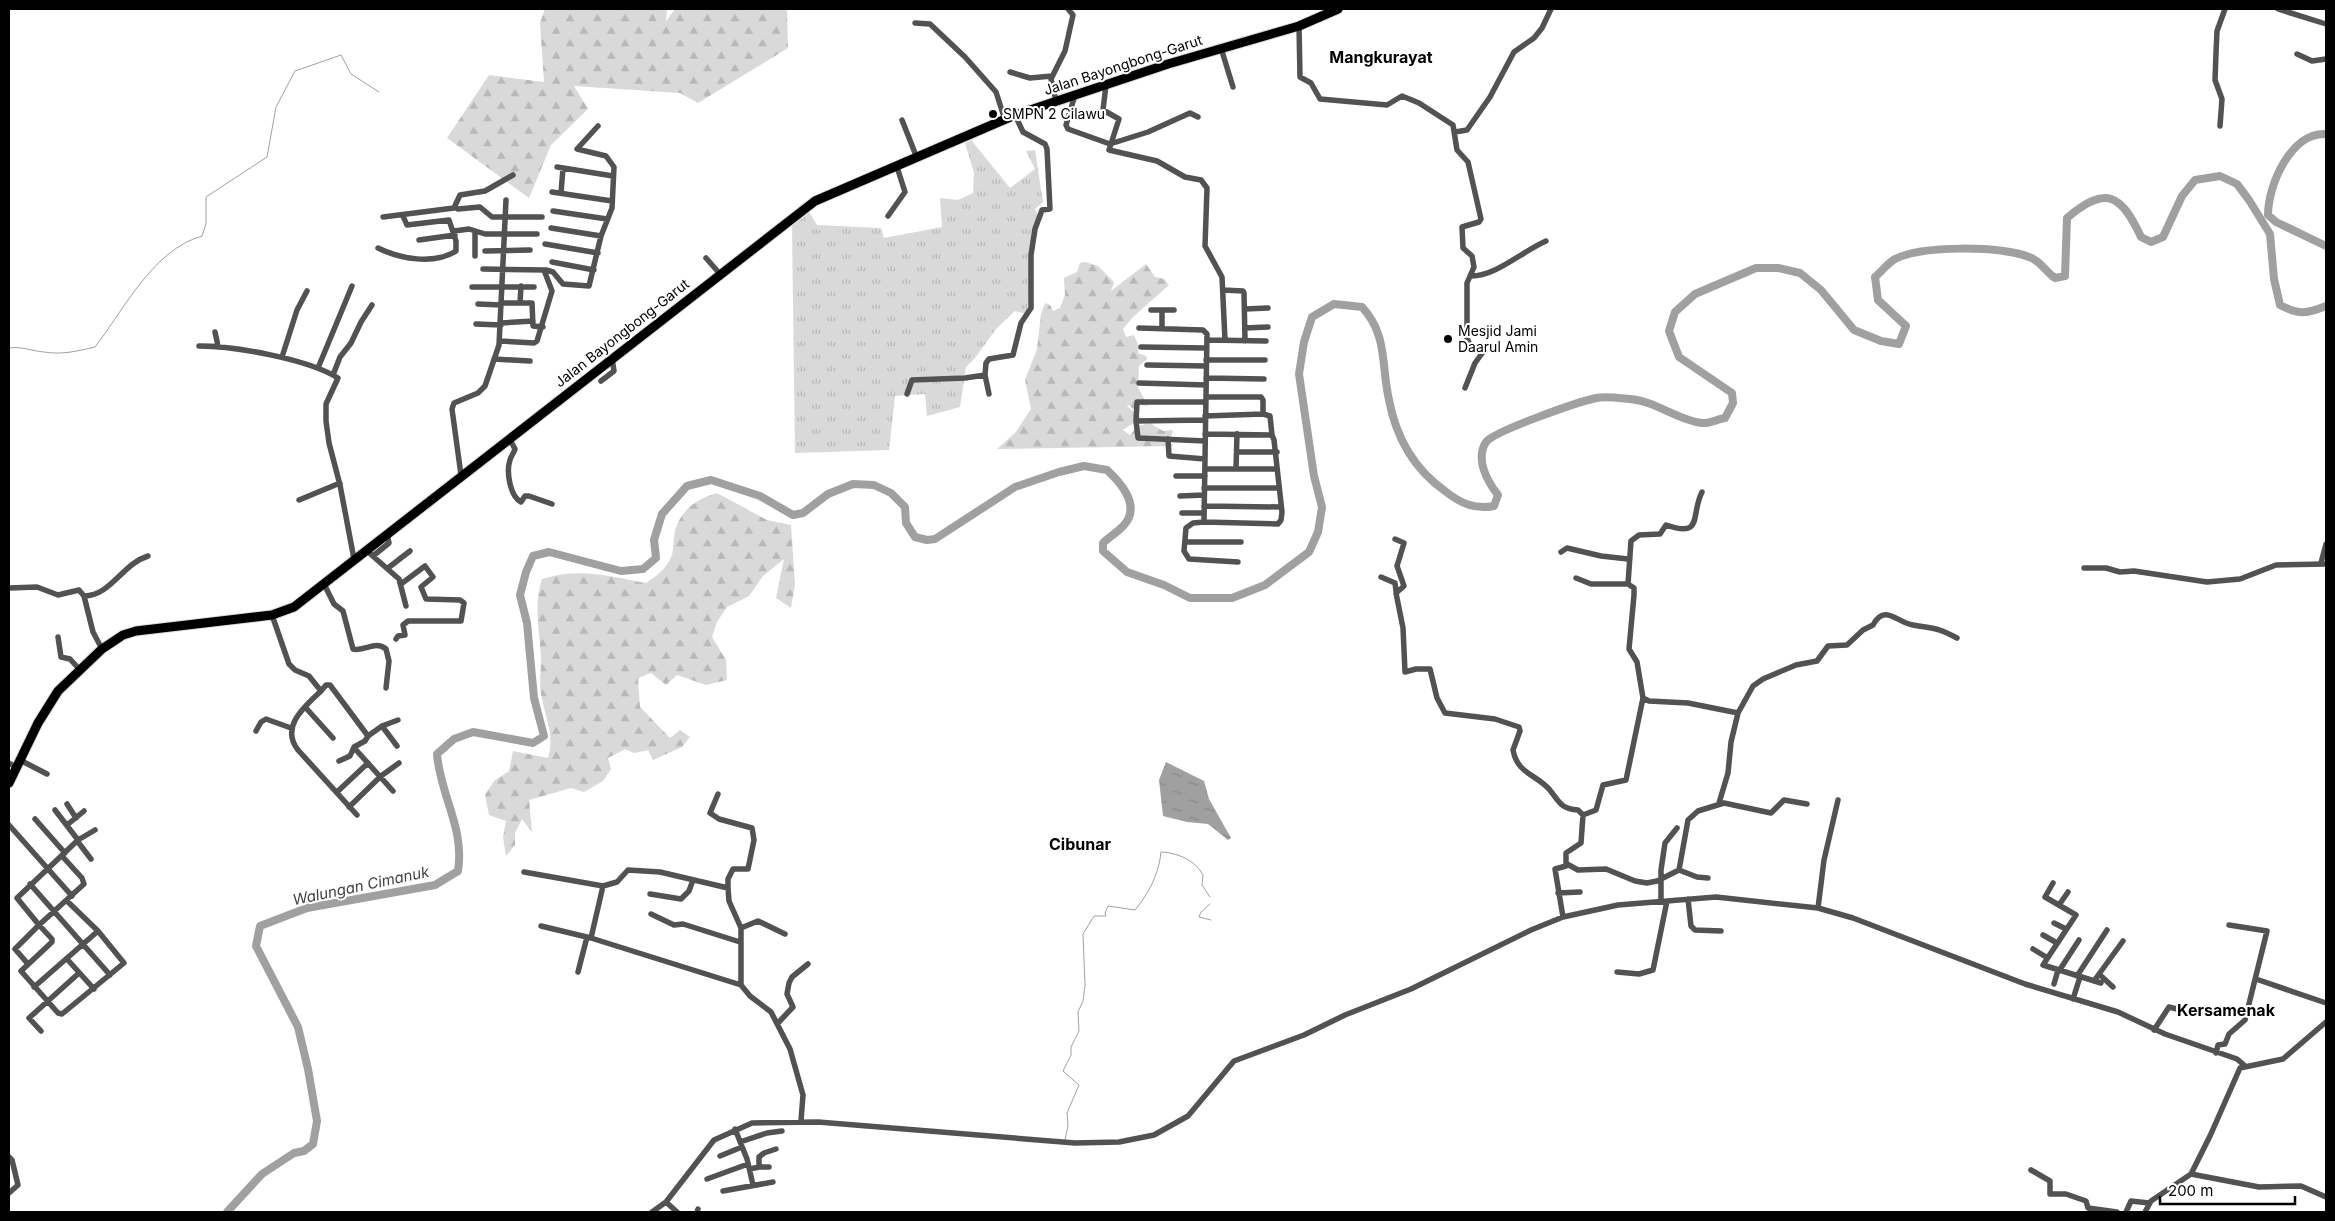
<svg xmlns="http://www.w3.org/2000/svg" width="2335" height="1221" viewBox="0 0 2335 1221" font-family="Inter,sans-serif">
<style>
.grass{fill:url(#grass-tufts)}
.forest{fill:url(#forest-firs)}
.water{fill:url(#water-ripples)}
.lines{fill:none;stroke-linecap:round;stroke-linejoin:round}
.stream{stroke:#a0a0a0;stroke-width:1}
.river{stroke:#a0a0a0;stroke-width:8}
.primary-casing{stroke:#dbdbdb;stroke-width:11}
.street{stroke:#525252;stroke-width:5.5}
.primary{stroke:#000;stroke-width:9}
.poi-dot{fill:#000;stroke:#fff;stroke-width:2}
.labels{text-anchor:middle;stroke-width:4;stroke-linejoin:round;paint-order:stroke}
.street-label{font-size:14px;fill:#000;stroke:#fff}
.poi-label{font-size:14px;fill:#000;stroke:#fff;text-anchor:start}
.water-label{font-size:15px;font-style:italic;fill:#414141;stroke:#fff}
.quarter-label{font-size:16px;font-weight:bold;fill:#000;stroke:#fff}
</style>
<defs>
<pattern id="grass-tufts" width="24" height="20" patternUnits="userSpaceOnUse" patternTransform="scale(1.25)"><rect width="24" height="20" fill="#d9d9d9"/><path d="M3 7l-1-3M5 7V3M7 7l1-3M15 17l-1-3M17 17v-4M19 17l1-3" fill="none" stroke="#b8b8b8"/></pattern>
<pattern id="forest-firs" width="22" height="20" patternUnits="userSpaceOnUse" patternTransform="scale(1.25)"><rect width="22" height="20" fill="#d9d9d9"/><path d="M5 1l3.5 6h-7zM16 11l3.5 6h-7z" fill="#b8b8b8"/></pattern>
<pattern id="water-ripples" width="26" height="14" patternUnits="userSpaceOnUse" patternTransform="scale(1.25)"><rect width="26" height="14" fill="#a0a0a0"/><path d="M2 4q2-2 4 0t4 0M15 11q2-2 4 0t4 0" fill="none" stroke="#888"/></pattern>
</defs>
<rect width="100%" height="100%" fill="#fff"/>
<path class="grass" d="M974 139 972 141 976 146 1010 188 1035 169 1026 151 1035 150 1043 202 1035 209 1039 218 1035 229 1027 314 1015 311 996 329 975 358 966 367 960 407 927 416 925 394 895 396 889 450 795 453 792 226 809 212 817 225 881 228 884 238 942 227 940 198 958 200 973 193 974 173 965 143Z"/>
<path class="forest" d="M545 9H667L666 21 675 9H787L788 48 698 103 680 93 574 86 588 109 551 145 529 198 447 138 489 75 544 82 540 23Z
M1086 262 1098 266 1114 282 1111 291 1146 264 1155 277 1164 279 1169 285 1133 317 1123 329 1126 337 1134 335 1139 347 1138 353 1146 356 1147 359 1139 366 1138 387 1148 406 1139 405 1133 409 1129 405 1127 406 1141 418 1123 430 1130 435 1138 426 1150 423 1163 431 1173 430 1170 443 1173 446 997 449 1015 433 1031 409 1025 380 1037 349 1041 314 1045 303 1050 305 1053 311 1060 308 1065 295 1064 278 1077 272 1080 263Z
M717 493 767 520 791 525 795 584 791 608 776 598 784 559 763 576 749 596 727 607 717 622 712 637 726 660 727 680 706 685 677 675 666 685 651 673 638 678 640 707 670 738 680 730 690 737 682 747 653 760 648 750 634 753 625 749 608 758 611 769 603 781 584 792 571 788 529 800 532 832 522 819 515 833V845L506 856 503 837 506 821 489 815 485 795 494 781 509 771 513 751 548 758C555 735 545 717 541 694 539 683 541 671 541 659 540 631 533 607 542 579 578 567 610 576 646 583 657 576 667 568 672 555 674 547 673 539 675 531 681 510 696 499 717 493Z"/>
<path class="water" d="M1166 762 1204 781 1209 799 1231 838 1228 840 1208 824 1187 822 1163 816 1159 780Z"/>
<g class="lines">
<path class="stream" d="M9 348C21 346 32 351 44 352 62 355 78 351 95 347 125 308 153 250 202 236L206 224V197L267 157 276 107 295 71 341 55 351 74 379 92
M1162 852C1178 853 1195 860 1203 875L1202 885 1210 897
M1210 904 1201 912 1199 917 1211 920
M1065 1140 1068 1126 1067 1113 1079 1085 1063 1071 1071 1055V1047L1079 1031 1078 1012 1083 1001 1085 985 1083 934 1094 916H1106L1105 913 1108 906 1135 910C1149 893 1159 874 1161 852"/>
<path class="river" d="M2326 134C2291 132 2268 185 2268 215L2276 222 2326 246
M227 1212 262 1174 294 1153 304 1151 313 1144 317 1121 308 1069 298 1027 256 946 260 926 307 908 435 885 458 871C465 828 440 795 437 754L454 739 473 732 533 743 544 736 534 698 527 623 520 595 526 572 533 556 549 552 621 571 643 569 656 558 654 540 662 514 687 486 711 480 760 496 793 515 803 513 828 494 853 484 874 485 891 493 905 507 906 523 915 537 927 540 935 539 1015 487 1059 472 1084 466 1107 470C1121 483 1141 506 1124 525 1118 532 1109 537 1103 543V551L1127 572 1164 585 1190 598H1232L1265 585 1309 552 1318 532 1322 507 1314 476 1299 374 1304 342 1312 317 1334 304 1362 307C1388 335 1381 365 1389 400 1396 437 1414 469 1445 491 1460 503 1475 510 1494 506L1498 495C1487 481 1475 459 1486 442 1494 431 1578 402 1596 398 1606 396 1619 398 1630 399 1656 401 1677 420 1702 423 1709 424 1718 419 1725 418L1733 403 1732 393 1679 357 1669 331 1675 312 1695 294 1756 268H1778L1800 273 1821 290 1854 330 1881 341 1899 344 1906 326 1878 300 1875 277C1881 272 1888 263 1895 259 1922 245 2000 246 2029 257 2041 261 2045 271 2055 278L2065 276 2067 218C2106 185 2121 194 2141 237L2151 242 2163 237 2182 196 2195 180 2220 176 2237 184 2249 200 2270 234 2274 279 2280 305C2299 315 2306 314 2326 306"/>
<defs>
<path id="primary" d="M9 783 38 723 58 691 102 649 123 635 136 631 272 615 294 607 815 201 1015 115 1168 64 1299 26 1338 9"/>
</defs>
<use href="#primary" class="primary-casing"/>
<path class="street" d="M2278 9 2326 24
M915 23 930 24 965 57 996 92 1005 120
M1299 26 1300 77 1311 83 1320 99 1387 105 1402 96 1419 103 1453 125 1457 150 1468 162 1481 219 1479 222 1462 227 1463 248 1472 256 1474 267 1467 283V338L1470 345 1483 352 1475 363 1465 388
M1221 48 1233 87
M2297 54 2312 61 2326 59
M1010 72 1030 78 1052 76
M1106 85 1103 110 1119 119 1109 150 1157 161 1185 177 1201 180 1207 188 1205 246 1222 277 1225 340
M1075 95 1066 125 1068 129 1110 144 1148 132 1190 113 1198 117
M1056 101 1051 79 1065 51 1073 15 1068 9
M902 120 917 158
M2220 126 2222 99 2215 80 2216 53 2217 31 2225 9
M1455 132 1467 130 1490 97 1514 52 1534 38 1542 28 1551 9
M557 167 613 176
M552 192 612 201
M561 193 563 168
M458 209 480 207 492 217H542
M553 211 607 219
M888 216 905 192 897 167
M383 217 454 208 460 195 485 191 513 175
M551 228 601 236
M454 231 469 229 485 234H537
M419 240 455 235
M545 244 598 253
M378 248C400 259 434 265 456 251V241L449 220 407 225 403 216
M485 251 530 250
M475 256V232
M706 258 720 274
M552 262 594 270
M483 269 546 270 553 272 563 284 589 286 601 236 612 208 614 167 606 156 577 149 598 126
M1470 276C1495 277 1521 252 1546 241
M472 287H534
M1223 290 1243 291 1244 293 1245 341
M502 303H532L533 326 543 327
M520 303 521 286
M478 304 501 305
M1245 309 1268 308
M1151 310H1174
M501 323 533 321
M476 324 501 325
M1139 328 1203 330 1207 334 1204 522
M1162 328V310
M1245 328 1268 327
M215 332 218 346
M1207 340 1266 341
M500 341 534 343 537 341 552 291 544 270
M199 346C234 346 308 359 338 378L326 404V421L329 443 340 485 354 559
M1141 347 1206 348
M282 357 297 310 307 291
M494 359 530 361
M1206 360H1265
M1147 365 1206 366
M318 368 352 286
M333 375 340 357 351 343 361 322 372 305
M985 375 989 394
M1206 378 1264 379
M601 381 614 371 612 358
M1139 383 1206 385
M907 394 912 380 965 378 985 375 986 363 989 359 1013 355 1021 323 1031 308V255L1035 229 1042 210 1050 209 1047 149 1045 144 1023 132 1015 115
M1206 397H1261L1263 400V414
M1205 416 1263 414 1270 416 1272 435
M1136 421 1137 402H1206
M1205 434 1272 435 1274 440 1282 512 1281 520 1278 524 1204 522 1193 523 1186 528 1184 551 1189 559 1238 562
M509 438 515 449C514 453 511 456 510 460 506 472 510 496 521 502L525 496H529L552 504
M1168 439 1169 456 1205 459
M1205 441 1138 438 1136 421 1205 420
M1237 452H1277
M1205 469H1277
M1236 469 1237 434
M461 475 452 409 454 403 478 393 485 386 499 345 506 200
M1176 476H1205
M1204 488H1279
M1180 496 1204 495
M299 500 340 483
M1204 506 1280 507
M1182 513H1204
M1395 539 1404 543 1397 566 1404 586 1396 593 1403 628 1405 672 1416 669H1430L1437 698 1445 713 1495 719 1519 727 1520 731 1513 750C1517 773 1535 774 1549 789 1559 801 1560 809 1578 810L1583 815 1581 843 1566 853V866L1555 869 1563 917
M1185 542H1241
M367 551 399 579 406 606
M1561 552 1567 548 1601 556 1628 559
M373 556 389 543 387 535
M2321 563 2326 544
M388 568 410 551
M2084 568H2106L2120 572 2134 571 2207 582 2240 579 2276 565 2326 564
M1381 577 1395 583 1396 591
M1576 578 1591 584H1628
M324 584 334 604 343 611 353 649C365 652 375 640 386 649L389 661 386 688
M9 588 37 587 58 595 79 590 84 596 93 632 102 649
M84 596C112 595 122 564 148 556
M272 615 289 664 295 670 309 676 321 691 326 685H330L368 736 382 726 398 720
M58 637 61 657 70 659 80 670
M396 639 398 636 405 635 403 625 408 621H461L464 603 460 600 426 599 421 587 433 577 425 566 401 584
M321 691C304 707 280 727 298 750L357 815
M1643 698 1649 701 1688 703 1738 713
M306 708 333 738
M382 726 397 746
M256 731 261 722 266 719 291 728
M357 751 393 791
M20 760 47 774
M339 761 350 756 354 747 365 741 368 736
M9 763 17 768
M337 792 368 763
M718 794 710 813 719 819 752 828 754 840 748 869H733L728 879V888L729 901 741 928V985L750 996 771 1012 790 1049 803 1095 801 1121
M1719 803 1728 773 1731 742 1738 713 1753 686 1763 679 1796 665 1817 661 1828 646 1847 645 1863 630 1873 625C1885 603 1897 623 1913 625 1934 629 1937 627 1957 638
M67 804 76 818
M349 807 381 776 399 763
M1583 815 1596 810 1603 785 1626 780 1643 698 1637 662 1629 649 1634 595V588L1628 584 1631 541 1639 535 1660 534 1666 525C1704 538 1690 516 1702 492
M35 819 65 853
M9 825 72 896
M67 825 84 811
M78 840 95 830
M78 842 91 859
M62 856 82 878 84 884 39 925 52 939V942L21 971 58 1013 62 1014 124 963 98 931 67 901
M1567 864 1578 870 1606 869 1635 881 1647 883 1657 881 1679 870 1688 820 1698 811 1724 803 1771 813 1784 800 1807 804
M1679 870 1697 877 1708 878
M524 872 603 886
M2053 883 2045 897 2076 915 2043 965 2101 983
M30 884 110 975
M1558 893 1580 892
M650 894 681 899 689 891 693 880
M1688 899 1691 926 1695 930 1721 931
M1661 901V870L1665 843 1677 828
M2059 905 2068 892
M1818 908 1824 860 1838 800
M651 914 674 925 683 924 740 942
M2054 923 2066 929
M541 926 591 938 741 985
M741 928 758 921 785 934
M2043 935 2057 943
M591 938 603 886 617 882 628 870 660 872 728 888
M2033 949 2046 957
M67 959 94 989
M28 964 15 949 39 925 17 898 78 840 55 810
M2059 971 2079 940
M578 972 587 937
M1617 972 1639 974 1653 970 1667 901
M2099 974 2113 987
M2077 976 2107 930
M2256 979 2326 1003
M2094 981 2123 941
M2054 984 2058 970
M34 987 98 931
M2073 999 2080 977
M778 1023 793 1007 787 994 789 983 792 977 808 964
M2154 1030 2169 1007 2181 1010
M41 1031 29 1018 79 973
M2216 1053 2218 1045 2225 1044 2229 1034 2245 1020 2267 931 2229 925
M735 1129 747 1159 753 1185
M740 1142 767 1133 782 1131
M720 1156 742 1147
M9 1157 12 1160 18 1185 9 1193
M759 1167H769
M750 1169 759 1167V1157L764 1153 776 1149
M2031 1170 2050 1181V1194H2066L2086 1201 2088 1208 2117 1212
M2191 1174 2259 1187 2301 1186 2326 1197
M707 1179 748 1164
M723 1191 773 1182
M666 1202 677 1212
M652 1212 666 1202 714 1140 752 1123 818 1122 1075 1143 1119 1142 1154 1135 1188 1116 1234 1061 1304 1035 1345 1015 1411 989 1531 930 1563 917 1618 905 1716 897 1818 908 1853 918 2025 984 2118 1012 2165 1034 2237 1059 2244 1065
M697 1212 698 1209
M2126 1212 2131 1201 2149 1203
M2145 1212 2151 1201 2191 1174 2210 1136 2240 1068 2283 1059 2326 1022"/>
<use href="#primary" class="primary"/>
</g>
<g class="poi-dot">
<circle cx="993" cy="114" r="5"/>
<circle cx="1448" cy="339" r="5"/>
</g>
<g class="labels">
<g class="street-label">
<text transform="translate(1123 65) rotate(-18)" y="5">Jalan Bayongbong-Garut</text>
<text transform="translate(622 333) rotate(-38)" y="5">Jalan Bayongbong-Garut</text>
</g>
<g class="poi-label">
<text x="1003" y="119">SMPN 2 Cilawu</text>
<text x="1458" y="336">Mesjid Jami<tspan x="1458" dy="16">Daarul Amin</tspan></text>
</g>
<g class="water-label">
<text transform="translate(361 886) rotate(-12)" y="5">Walungan Cimanuk</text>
</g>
<g class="quarter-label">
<text x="1381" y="63">Mangkurayat</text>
<text x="1080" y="850">Cibunar</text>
<text x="2226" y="1016">Kersamenak</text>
</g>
</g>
<rect width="2335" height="1221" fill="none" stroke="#000000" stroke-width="20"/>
<path d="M2160 1196v8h135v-8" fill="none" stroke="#000000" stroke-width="2.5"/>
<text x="2168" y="1196" font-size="15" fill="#000000" stroke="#ffffff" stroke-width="4" paint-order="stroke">200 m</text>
</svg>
